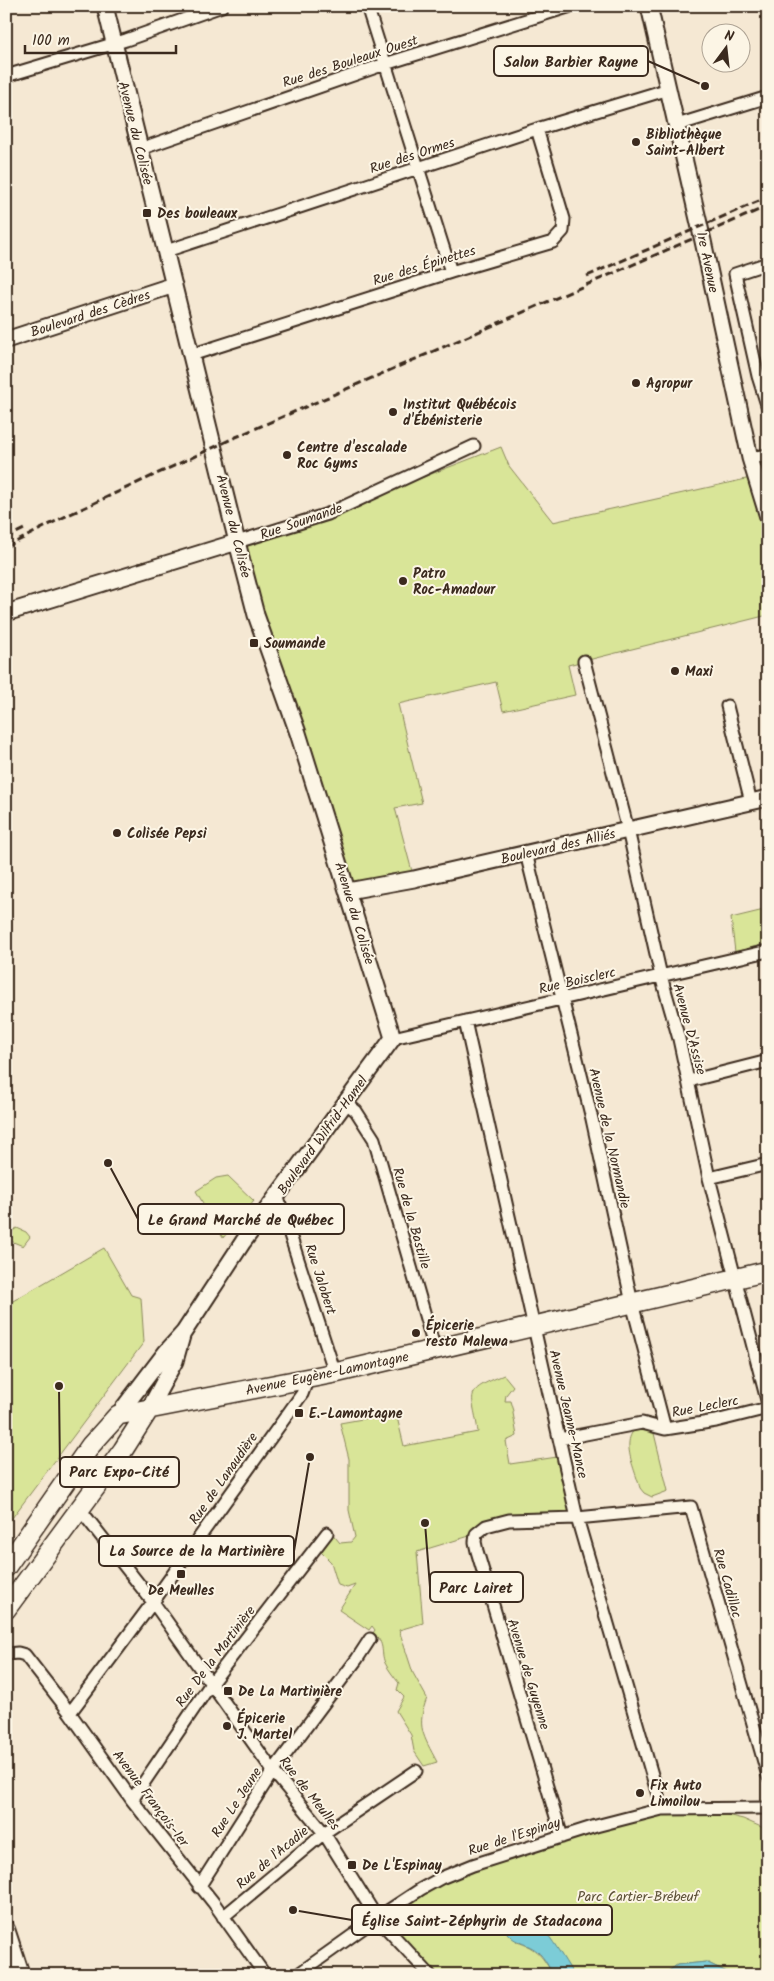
<svg xmlns="http://www.w3.org/2000/svg" width="774" height="1981" viewBox="0 0 774 1981" font-family="Kalam,sans-serif">
<style>
.green{fill:#d9e598;stroke:#8a885b}
.water{fill:#7cccd7;stroke:#628b8d}
.lines{fill:none;stroke-linecap:round;stroke-linejoin:round}
.minor-casing{stroke:#3b2a1e;stroke-width:15}
.tertiary-casing{stroke:#3b2a1e;stroke-width:19}
.secondary-casing{stroke:#3b2a1e;stroke-width:20}
.primary-casing{stroke:#3b2a1e;stroke-width:22}
.minor{stroke:#fcf5e5;stroke-width:11}
.tertiary{stroke:#fcf5e5;stroke-width:15}
.secondary{stroke:#fcf5e5;stroke-width:16}
.primary{stroke:#fcf5e5;stroke-width:19}
.rail{stroke:#3b2a1e;stroke-width:3;stroke-dasharray:8 4;stroke-linecap:butt}
.poi-dot{fill:#3b2a1e;stroke:#fcf5e5;stroke-width:2}
.labels{text-anchor:middle;stroke-width:4;stroke-linejoin:round;paint-order:stroke}
.street-label{font-size:14px;fill:#3b2a1e;stroke:#fcf5e5}
.poi-label{font-size:14px;font-weight:bold;fill:#3b2a1e;stroke:#fcf5e5;text-anchor:start}
.park-label{font-size:14px;fill:#5b4f36;stroke:#fcf5e5}
.leader{fill:none;stroke:#3b2a1e;stroke-width:2}
.callout-dot{fill:#3b2a1e;stroke:#fcf5e5;stroke-width:2}
.callout{fill:#fcf5e5;stroke:#3b2a1e;stroke-width:2}
.callout-label{font-size:15px;text-anchor:middle;font-weight:bold;fill:#3b2a1e}
</style>
<rect width="100%" height="100%" fill="#f5e8d3"/>
<filter id="ink" filterUnits="userSpaceOnUse"><feTurbulence type="fractalNoise" baseFrequency=".02" numOctaves="2"/><feDisplacementMap in="SourceGraphic" scale="10" xChannelSelector="R" yChannelSelector="G"/><feConvolveMatrix kernelMatrix="1 2 1 2 8 2 1 2 1" color-interpolation-filters="sRGB"/></filter>
<g filter="url(#ink)">
<path class="green" d="M501 447 509 466 553 522 755 477 768 517V615L568 665 575 695 503 711 496 682 398 704 422 803 395 808 414 879 348 891 237 542 328 514Z
M768 909V943L735 952 731 918Z
M228 1176 254 1201 223 1238 196 1191 216 1178Z
M17 1228 26 1232 30 1237 23 1246 6 1239V1235Z
M104 1248 131 1295 141 1298 144 1342 6 1526V1305Z
M504 1375 513 1386 506 1395 505 1401H511L514 1411 513 1413 517 1436 506 1441 510 1464 564 1456 577 1518H540L476 1534 417 1552 423 1623 399 1630 413 1673 427 1698C416 1727 423 1735 437 1762L424 1766 414 1751 411 1735 396 1711 404 1697 397 1690 399 1683C394 1677 388 1669 385 1663 380 1651 386 1644 373 1633L375 1630 372 1626 369 1630 339 1610 355 1585 347 1588 338 1585 331 1562 321 1552 331 1532 340 1543 351 1542 355 1537 349 1510V1459L340 1423 396 1413 404 1446 478 1432C473 1393 461 1392 504 1375Z
M651 1421 668 1491 652 1497 644 1493 640 1488C633 1463 614 1430 651 1421Z
M662 1809H702L743 1819 768 1830V1975H733L706 1962 677 1965 663 1975H574L548 1936 523 1911 515 1916 509 1914 506 1917 517 1942C537 1948 543 1957 553 1975H430L377 1918 441 1878Z"/>
<path class="water" d="M519 1909C544 1921 559 1952 574 1975H553C549 1967 544 1957 537 1951 524 1941 515 1945 504 1929L505 1922 508 1921 506 1917 509 1914 514 1916 513 1910Z
M706 1962 733 1975H663L677 1965Z"/>
<g class="lines">
<defs>
<path id="minor" d="M367 6 451 272
M6 76 126 40 222 6
M677 125 768 97
M140 149 385 64 571 6
M166 251 537 129 669 89
M768 263 735 274 758 376 768 408
M191 355 451 272 553 242 563 231 564 219 537 129
M750 458 768 455
M237 542 328 514 474 446
M584 661 628 830 661 976 679 1039 709 1178 768 1404
M727 706 751 802
M526 853 592 1119 632 1303 665 1429
M465 1021 577 1518 662 1809
M393 1038 768 951
M689 1081 768 1061
M346 1103 356 1111 374 1139 435 1350
M709 1178 768 1164
M277 1195 335 1373
M560 1439 642 1423 665 1429 716 1421 768 1408
M79 1508 153 1602 273 1771 324 1833 377 1918 430 1975
M6 1654 18 1653 25 1655 70 1713 132 1800 213 1902 265 1975
M70 1713 153 1602 302 1394 305 1386 306 1378
M132 1800 210 1685 327 1533
M562 1837 477 1551 475 1542 476 1534 486 1526 509 1520 577 1518 691 1507 768 1776
M199 1887 273 1771 357 1659 370 1639
M223 1917 324 1833 416 1771
M297 1975 377 1918 421 1889 441 1878 473 1865 596 1826 662 1809 768 1808"/>
<path id="tertiary" d="M105 6 237 542 256 615 298 733 393 1038 243 1242 184 1332 166 1352 118 1415
M649 6 703 241 750 458 768 517
M6 340 174 285
M6 613 237 542
M348 891 414 879 768 798
M149 1409 175 1361 182 1336"/>
<path id="secondary" d="M6 1929 21 1975"/>
<path id="primary" d="M6 1567 91 1445 118 1415 335 1373 768 1271
M6 1609 123 1450 149 1409"/>
</defs>
<use href="#minor" class="minor-casing"/>
<use href="#tertiary" class="tertiary-casing"/>
<use href="#secondary" class="secondary-casing"/>
<use href="#primary" class="primary-casing"/>
<use href="#minor" class="minor"/>
<use href="#tertiary" class="tertiary"/>
<use href="#secondary" class="secondary"/>
<use href="#primary" class="primary"/>
<path class="rail" d="M587 276 768 197
M6 538 24 529
M6 547 62 518 236 437 768 206"/>
</g>
</g>
<g class="poi-dot">
<circle cx="636" cy="142" r="5"/>
<rect x="142" y="208" width="10" height="10" rx="2.5"/>
<circle cx="636" cy="383" r="5"/>
<circle cx="393" cy="412" r="5"/>
<circle cx="287" cy="455" r="5"/>
<circle cx="403" cy="581" r="5"/>
<rect x="249" y="638" width="10" height="10" rx="2.5"/>
<circle cx="675" cy="671" r="5"/>
<circle cx="117" cy="833" r="5"/>
<circle cx="416" cy="1333" r="5"/>
<rect x="294" y="1408" width="10" height="10" rx="2.5"/>
<rect x="176" y="1569" width="10" height="10" rx="2.5"/>
<rect x="223" y="1686" width="10" height="10" rx="2.5"/>
<circle cx="227" cy="1726" r="5"/>
<circle cx="640" cy="1793" r="5"/>
<rect x="347" y="1860" width="10" height="10" rx="2.5"/>
</g>
<g class="labels">
<g class="street-label">
<text transform="translate(350 61) rotate(-18)" y="5">Rue des Bouleaux Ouest</text>
<text transform="translate(136 133) rotate(76)" y="5">Avenue du Colisée</text>
<text transform="translate(412 155) rotate(-18)" y="5">Rue des Ormes</text>
<text transform="translate(708 262) rotate(78)" y="5">1re Avenue</text>
<text transform="translate(424 265) rotate(-17)" y="5">Rue des Épinettes</text>
<text transform="translate(90 313) rotate(-18)" y="5">Boulevard des Cèdres</text>
<text transform="translate(301 521) rotate(-19)" y="5">Rue Soumande</text>
<text transform="translate(234 526) rotate(76)" y="5">Avenue du Colisée</text>
<text transform="translate(558 846) rotate(-13)" y="5">Boulevard des Alliés</text>
<text transform="translate(355 913) rotate(73)" y="5">Avenue du Colisée</text>
<text transform="translate(577 980) rotate(-13)" y="5">Rue Boisclerc</text>
<text transform="translate(690 1029) rotate(75)" y="5">Avenue D'Assise</text>
<text transform="translate(322 1135) rotate(-54)" y="5">Boulevard Wilfrid-Hamel</text>
<text transform="translate(610 1138) rotate(77)" y="5">Avenue de la Normandie</text>
<text transform="translate(412 1218) rotate(74)" y="5">Rue de la Bastille</text>
<text transform="translate(321 1279) rotate(72)" y="5">Rue Jalobert</text>
<text transform="translate(327 1373) rotate(-12)" y="5">Avenue Eugène-Lamontagne</text>
<text transform="translate(705 1406) rotate(-11)" y="5">Rue Leclerc</text>
<text transform="translate(569 1414) rotate(77)" y="5">Avenue Jeanne-Mance</text>
<text transform="translate(223 1478) rotate(-55)" y="5">Rue de Lanaudière</text>
<text transform="translate(728 1583) rotate(74)" y="5">Rue Cadillac</text>
<text transform="translate(215 1656) rotate(-53)" y="5">Rue De la Martinière</text>
<text transform="translate(529 1674) rotate(73)" y="5">Avenue de Guyenne</text>
<text transform="translate(310 1793) rotate(52)" y="5">Rue de Meulles</text>
<text transform="translate(151 1798) rotate(53)" y="5">Avenue François-1er</text>
<text transform="translate(236 1802) rotate(-57)" y="5">Rue Le Jeune</text>
<text transform="translate(514 1836) rotate(-18)" y="5">Rue de l'Espinay</text>
<text transform="translate(272 1857) rotate(-40)" y="5">Rue de l'Acadie</text>
</g>
<g class="poi-label">
<text x="646" y="139">Bibliothèque<tspan x="646" dy="16">Saint-Albert</tspan></text>
<text x="157" y="218">Des bouleaux</text>
<text x="646" y="388">Agropur</text>
<text x="403" y="409">Institut Québécois<tspan x="403" dy="16">d'Ébénisterie</tspan></text>
<text x="297" y="452">Centre d'escalade<tspan x="297" dy="16">Roc Gyms</tspan></text>
<text x="413" y="578">Patro<tspan x="413" dy="16">Roc-Amadour</tspan></text>
<text x="264" y="648">Soumande</text>
<text x="685" y="676">Maxi</text>
<text x="127" y="838">Colisée Pepsi</text>
<text x="426" y="1330">Épicerie<tspan x="426" dy="16">resto Malewa</tspan></text>
<text x="309" y="1418">E.-Lamontagne</text>
<text x="181" y="1595" text-anchor="middle">De Meulles</text>
<text x="238" y="1696">De La Martinière</text>
<text x="237" y="1723">Épicerie<tspan x="237" dy="16">J. Martel</tspan></text>
<text x="650" y="1790">Fix Auto<tspan x="650" dy="16">Limoilou</tspan></text>
<text x="362" y="1870">De L'Espinay</text>
</g>
<g class="park-label">
<text x="638" y="1901">Parc Cartier-Brébeuf</text>
</g>
</g>
<path class="leader" d="M705 86L648 61M108 1163L138 1219M59 1386L60 1472M310 1457L294 1551M425 1523L430 1587M293 1910L352 1920"/>
<g class="callout-dot">
<circle cx="705" cy="86" r="5"/>
<circle cx="108" cy="1163" r="5"/>
<circle cx="59" cy="1386" r="5"/>
<circle cx="310" cy="1457" r="5"/>
<circle cx="425" cy="1523" r="5"/>
<circle cx="293" cy="1910" r="5"/>
</g>
<g class="callout">
<rect x="494" y="46" width="154" height="30" rx="5"/>
<rect x="138" y="1204" width="206" height="30" rx="5"/>
<rect x="60" y="1457" width="119" height="30" rx="5"/>
<rect x="99" y="1536" width="195" height="30" rx="5"/>
<rect x="430" y="1572" width="93" height="30" rx="5"/>
<rect x="352" y="1905" width="260" height="30" rx="5"/>
</g>
<g class="callout-label">
<text x="571" y="67">Salon Barbier Rayne</text>
<text x="241" y="1225">Le Grand Marché de Québec</text>
<text x="119" y="1477">Parc Expo-Cité</text>
<text x="197" y="1556">La Source de la Martinière</text>
<text x="476" y="1593">Parc Lairet</text>
<text x="482" y="1926">Église Saint-Zéphyrin de Stadacona</text>
</g>
<rect width="774" height="1981" fill="none" stroke="#fcf5e5" stroke-width="25"/>
<rect x="12" y="12" width="749" height="1956" fill="none" stroke="#3b2a1e" stroke-width="2" filter="url(#ink)"/>
<g transform="translate(726 48) rotate(15)"><circle r="24" fill="#fcf5e5" stroke="#afa495"/>
<path d="M0-4L9 19L0 12L-9 19Z" fill="#3b2a1e"/>
<text y="-8" font-size="14" font-weight="bold" text-anchor="middle" fill="#3b2a1e">N</text>
</g>
<path d="M25 45v8h151v-8" fill="none" stroke="#3b2a1e" stroke-width="2.5"/>
<text x="32" y="45" font-size="15" fill="#3b2a1e" stroke="#fcf5e5" stroke-width="4" paint-order="stroke">100 m</text>
</svg>
